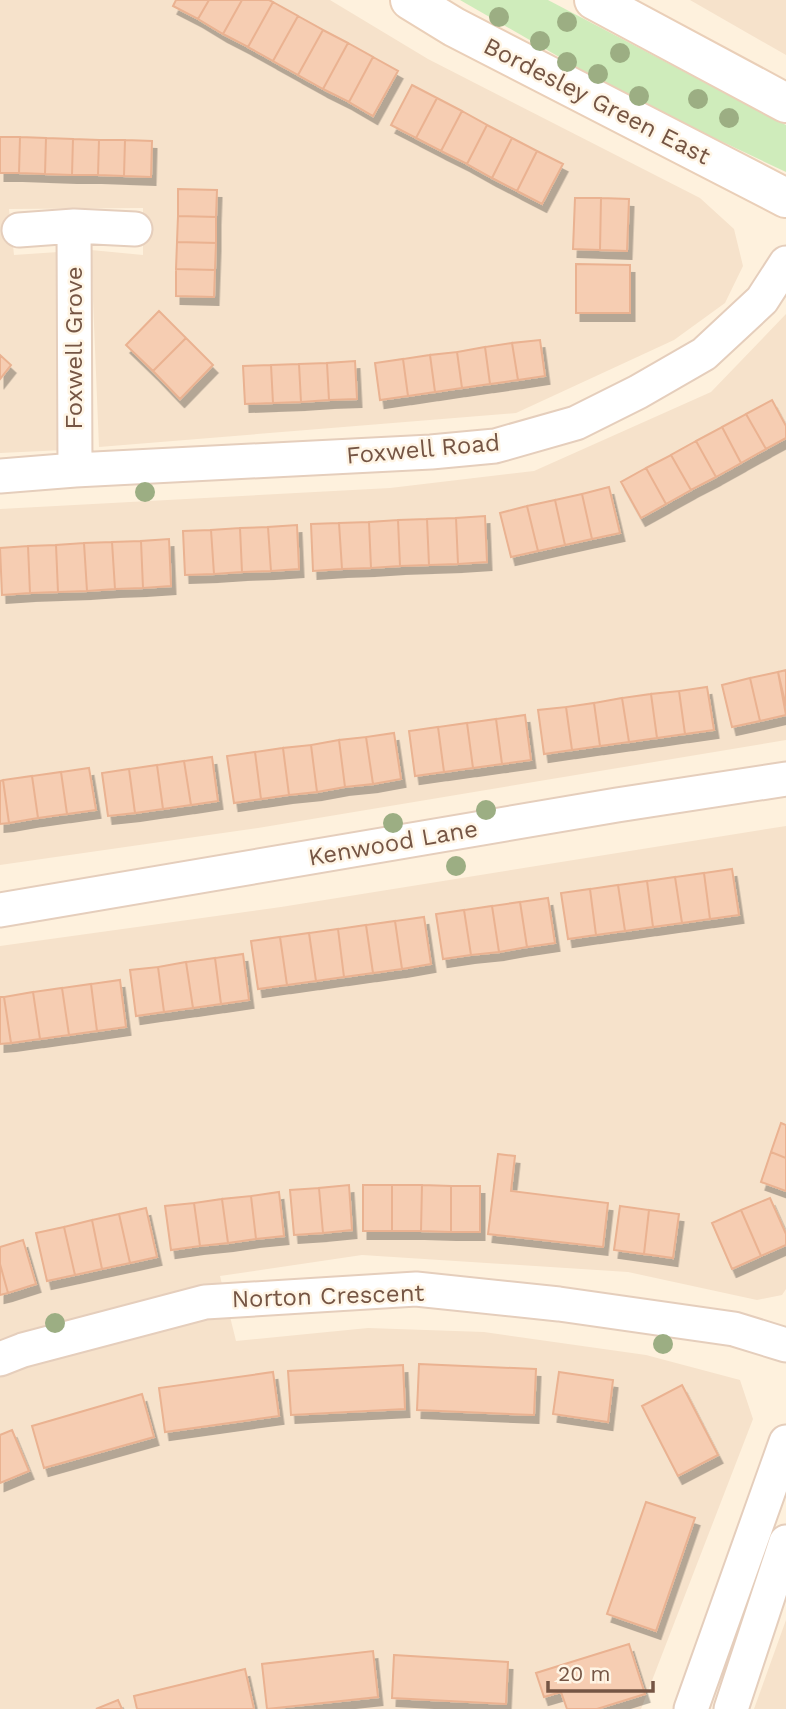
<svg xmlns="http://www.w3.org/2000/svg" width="786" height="1709" viewBox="0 0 786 1709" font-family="'Work Sans',sans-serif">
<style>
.residential{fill:#f6e2cb}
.green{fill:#cfecbb}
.building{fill:#f6cdb2;stroke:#eab291;stroke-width:2;filter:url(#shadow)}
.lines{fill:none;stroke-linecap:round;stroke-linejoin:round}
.street-casing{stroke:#e5cebc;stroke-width:37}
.secondary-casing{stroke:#eacfb8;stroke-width:42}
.street{stroke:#fff;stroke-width:33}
.secondary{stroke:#fff;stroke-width:38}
.tree{fill:#9cae83}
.labels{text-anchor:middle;stroke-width:5;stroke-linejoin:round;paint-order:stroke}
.street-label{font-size:24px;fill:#755544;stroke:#fff5e5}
</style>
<defs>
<filter id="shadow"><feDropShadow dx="4.5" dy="8" stdDeviation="0" flood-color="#0004"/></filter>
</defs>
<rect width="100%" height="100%" fill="#fef1dd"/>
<path class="residential" d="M0 0H330L428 59 700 198 734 229 743 266 725 303 674 340 516 413 99 447 91 250 143 255V208L9 209 14 255 58 252 64 450 0 453Z
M690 0H786V55Z
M786 314V740L258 828 0 865V509L390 488 534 471 711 392Z
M786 826V1289L782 1295 757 1300 628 1272 362 1255 220 1276 236 1341 368 1328 484 1332 646 1355 740 1380 753 1419 641 1709H0V946L281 907Z
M786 1620V1709H754Z"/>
<path class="green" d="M460 0H548L786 125V172L634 100Z"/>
<path class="building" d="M176 0H209L198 19 173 6Z
M209 0H242L223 34 198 19Z
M242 0H269L273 2 248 47 223 34Z
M273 2 298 16 273 61 248 47Z
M298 16 323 30 298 75 273 61Z
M323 30 348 43 323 89 298 75Z
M348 43 373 57 349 102 323 89Z
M373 57 398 71 373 116 349 102Z
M412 85 437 98 416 138 391 125Z
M437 98 462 111 441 151 416 138Z
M462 111 487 125 467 164 441 151Z
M487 125 512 138 492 178 467 164Z
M0 137H20L19 173H0Z
M20 137 46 138 45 174 19 173Z
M46 138 73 139 72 175 45 174Z
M512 138 537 151 517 191 492 178Z
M73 139 99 140 98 175H72Z
M99 140H125L124 176 98 175Z
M125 140 152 141 151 177 124 176Z
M537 151 563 164 542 204 517 191Z
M178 189 217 190 216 217 178 216Z
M575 198H601L600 250 573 249Z
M601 198 629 199 627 251 600 250Z
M178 216 216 217V243L177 242Z
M177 242 216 243 215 270 176 269Z
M576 264 630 265V313H576Z
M176 269 215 270 214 297 176 296Z
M159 311 186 338 153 371 126 345Z
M186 338 213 365 180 399 153 371Z
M540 340 545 376 518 380 512 343Z
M512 343 518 380 490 384 485 347Z
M485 347 490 384 462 388 457 352Z
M457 352 462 388 435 392 430 355Z
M0 355 11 365 0 379Z
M430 355 435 392 408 396 403 359Z
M403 359 408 396 380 400 375 363Z
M355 361 357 399 329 400 327 363Z
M327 363 329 400 301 402 299 364Z
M299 364 301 402 273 403 271 365Z
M271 365 273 403 245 404 243 366Z
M772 400 786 426V438L766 449 746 414Z
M746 414 766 449 741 463 722 427Z
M722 427 741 463 716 477 696 441Z
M696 441 716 477 691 490 671 455Z
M671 455 691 490 666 504 646 468Z
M646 468 666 504 641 518 621 482Z
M609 487 620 533 592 539 582 494Z
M582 494 592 539 565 545 555 500Z
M555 500 565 545 538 551 527 506Z
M527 506 538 551 511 557 500 513Z
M485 516 487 562 458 564 456 518Z
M456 518 458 564 429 565 427 519Z
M427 519 429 565 400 566 398 520Z
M398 520 400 566 371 568 369 522Z
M369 522 371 568 342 569 339 523Z
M339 523 342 569 313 571 311 524Z
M297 525 299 569 271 571 268 527Z
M268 527 271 571 242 572 240 528Z
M240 528 242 572 214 574 211 530Z
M211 530 214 574 185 575 183 531Z
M169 539 171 586 143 588 141 541Z
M141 541 143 588 115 589 112 542Z
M112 542 115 589 87 591 84 543Z
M84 543 87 591 58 592 56 545Z
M56 545 58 592 30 593 28 546Z
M28 546 30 593 2 595 0 548Z
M786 670V706L778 672Z
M778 672 786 715 760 721 750 678Z
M750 678 760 721 732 727 722 685Z
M707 687 714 730 685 734 679 691Z
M679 691 685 734 657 738 651 694Z
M651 694 657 738 629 742 622 698Z
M622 698 629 742 600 746 594 703Z
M594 703 600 746 572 750 566 707Z
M566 707 572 750 544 754 538 710Z
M525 715 531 760 502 764 496 719Z
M496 719 502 764 473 768 467 723Z
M467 723 473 768 444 772 438 727Z
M438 727 444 772 415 776 409 731Z
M394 733 401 779 373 784 366 737Z
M366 737 373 784 345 787 339 740Z
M339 740 345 787 317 792 311 745Z
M311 745 317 792 289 795 283 748Z
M283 748 289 795 261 799 255 752Z
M255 752 261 799 234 803 227 756Z
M212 757 218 801 191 805 184 761Z
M184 761 191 805 163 809 157 765Z
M157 765 163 809 135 813 129 769Z
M89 768 96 810 67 814 61 772Z
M129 769 135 813 108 816 102 773Z
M61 772 67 814 38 818 32 776Z
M32 776 38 818 9 823 3 780Z
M3 780 9 823 0 824V781Z
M732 869 739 915 710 919 704 873Z
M704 873 710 919 682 923 675 877Z
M675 877 682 923 653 927 647 881Z
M647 881 653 927 625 931 618 885Z
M618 885 625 931 596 935 590 889Z
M590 889 596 935 568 939 561 893Z
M548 898 555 943 527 947 520 902Z
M520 902 527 947 499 952 492 906Z
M492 906 499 952 471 955 464 910Z
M464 910 471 955 443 959 436 914Z
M424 917 431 964 402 969 395 921Z
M395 921 402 969 373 973 366 925Z
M366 925 373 973 344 977 338 929Z
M338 929 344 977 316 981 309 933Z
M309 933 316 981 287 985 280 937Z
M280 937 287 985 258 989 251 941Z
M243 954 249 1000 221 1004 215 958Z
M215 958 221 1004 193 1008 186 962Z
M186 962 193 1008 164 1012 158 967Z
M158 967 164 1012 136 1016 130 970Z
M120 980 126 1027 97 1031 91 984Z
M91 984 97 1031 69 1035 62 988Z
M62 988 69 1035 40 1039 33 992Z
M33 992 40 1039 11 1043 4 997Z
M0 997H4L11 1043 0 1044Z
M781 1123 786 1125V1158L771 1152Z
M771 1152 786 1158V1191L761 1182Z
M498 1154 515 1156 511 1191 608 1203 603 1247 488 1234Z
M349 1185 352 1230 323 1233 319 1188Z
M363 1185H392V1231H363Z
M392 1185H422L421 1231H392Z
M422 1185 451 1186V1232L421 1231Z
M451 1186H480V1232H451Z
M319 1188 323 1233 294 1235 290 1190Z
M279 1192 284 1236 256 1239 251 1196Z
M251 1196 256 1239 228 1243 222 1199Z
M770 1198 786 1234V1245L761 1256 741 1210Z
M222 1199 228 1243 200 1246 194 1203Z
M194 1203 200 1246 171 1250 165 1206Z
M620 1206 649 1210 644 1254 614 1250Z
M146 1208 157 1257 130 1263 119 1214Z
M649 1210 679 1214 673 1258 644 1254Z
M741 1210 761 1256 732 1269 712 1223Z
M119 1214 130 1263 102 1269 92 1220Z
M92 1220 102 1269 75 1275 64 1227Z
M64 1227 75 1275 47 1281 36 1233Z
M23 1240 36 1284 8 1293 0 1264V1247Z
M0 1264 8 1293 0 1295Z
M419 1364 536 1369 534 1415 417 1410Z
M403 1365 405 1409 291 1415 288 1371Z
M273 1372 279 1416 165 1432 159 1388Z
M559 1372 613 1380 608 1422 553 1414Z
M682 1385 718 1455 678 1476 642 1406Z
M142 1394 154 1437 44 1468 32 1426Z
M12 1430 29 1471 0 1483V1435Z
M646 1502 695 1518 656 1631 607 1614Z
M629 1644 645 1694 597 1709H567L561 1692 544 1697 536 1673Z
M373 1651 378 1697 267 1709 262 1664Z
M394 1655 508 1662 506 1704 392 1698Z
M245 1669 254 1709H137L134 1696Z
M118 1700 122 1709H96Z"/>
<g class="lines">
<defs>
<path id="street" d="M74 226 75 470
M19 230 74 226 135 229
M0 476 75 470 431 452 495 446 576 423 638 392 704 354 762 300 786 263
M0 910 617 805 786 779
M0 1359 23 1350 205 1302 416 1289 559 1304 734 1329 786 1345
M691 1709 786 1442
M731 1709 786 1542"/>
<path id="secondary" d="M410 0 454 27 786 198
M594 0 786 103"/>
</defs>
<use href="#street" class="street-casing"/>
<use href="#secondary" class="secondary-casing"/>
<use href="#street" class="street"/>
<use href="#secondary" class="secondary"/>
</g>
<g class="tree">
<circle cx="499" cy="17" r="10"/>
<circle cx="567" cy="22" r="10"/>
<circle cx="540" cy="41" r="10"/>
<circle cx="620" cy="53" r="10"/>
<circle cx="567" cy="62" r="10"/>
<circle cx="598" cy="74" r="10"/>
<circle cx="639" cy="96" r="10"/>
<circle cx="698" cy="99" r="10"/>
<circle cx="729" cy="118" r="10"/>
<circle cx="145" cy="492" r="10"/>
<circle cx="486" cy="810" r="10"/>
<circle cx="393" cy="823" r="10"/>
<circle cx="456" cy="866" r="10"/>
<circle cx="55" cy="1323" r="10"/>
<circle cx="663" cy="1344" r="10"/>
</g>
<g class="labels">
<g class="street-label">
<text transform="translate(597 101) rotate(27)" y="8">Bordesley Green East</text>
<text transform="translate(74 348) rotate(-90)" y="8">Foxwell Grove</text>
<text transform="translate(423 449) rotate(-5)" y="8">Foxwell Road</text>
<text transform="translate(393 843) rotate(-10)" y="8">Kenwood Lane</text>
<text transform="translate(328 1296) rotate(-2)" y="8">Norton Crescent</text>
</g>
</g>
<path d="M548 1681v10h105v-10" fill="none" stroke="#755544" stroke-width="3.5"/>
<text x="558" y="1681" font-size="21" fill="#755544" stroke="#fff5e5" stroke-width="5" paint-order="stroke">20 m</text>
</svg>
